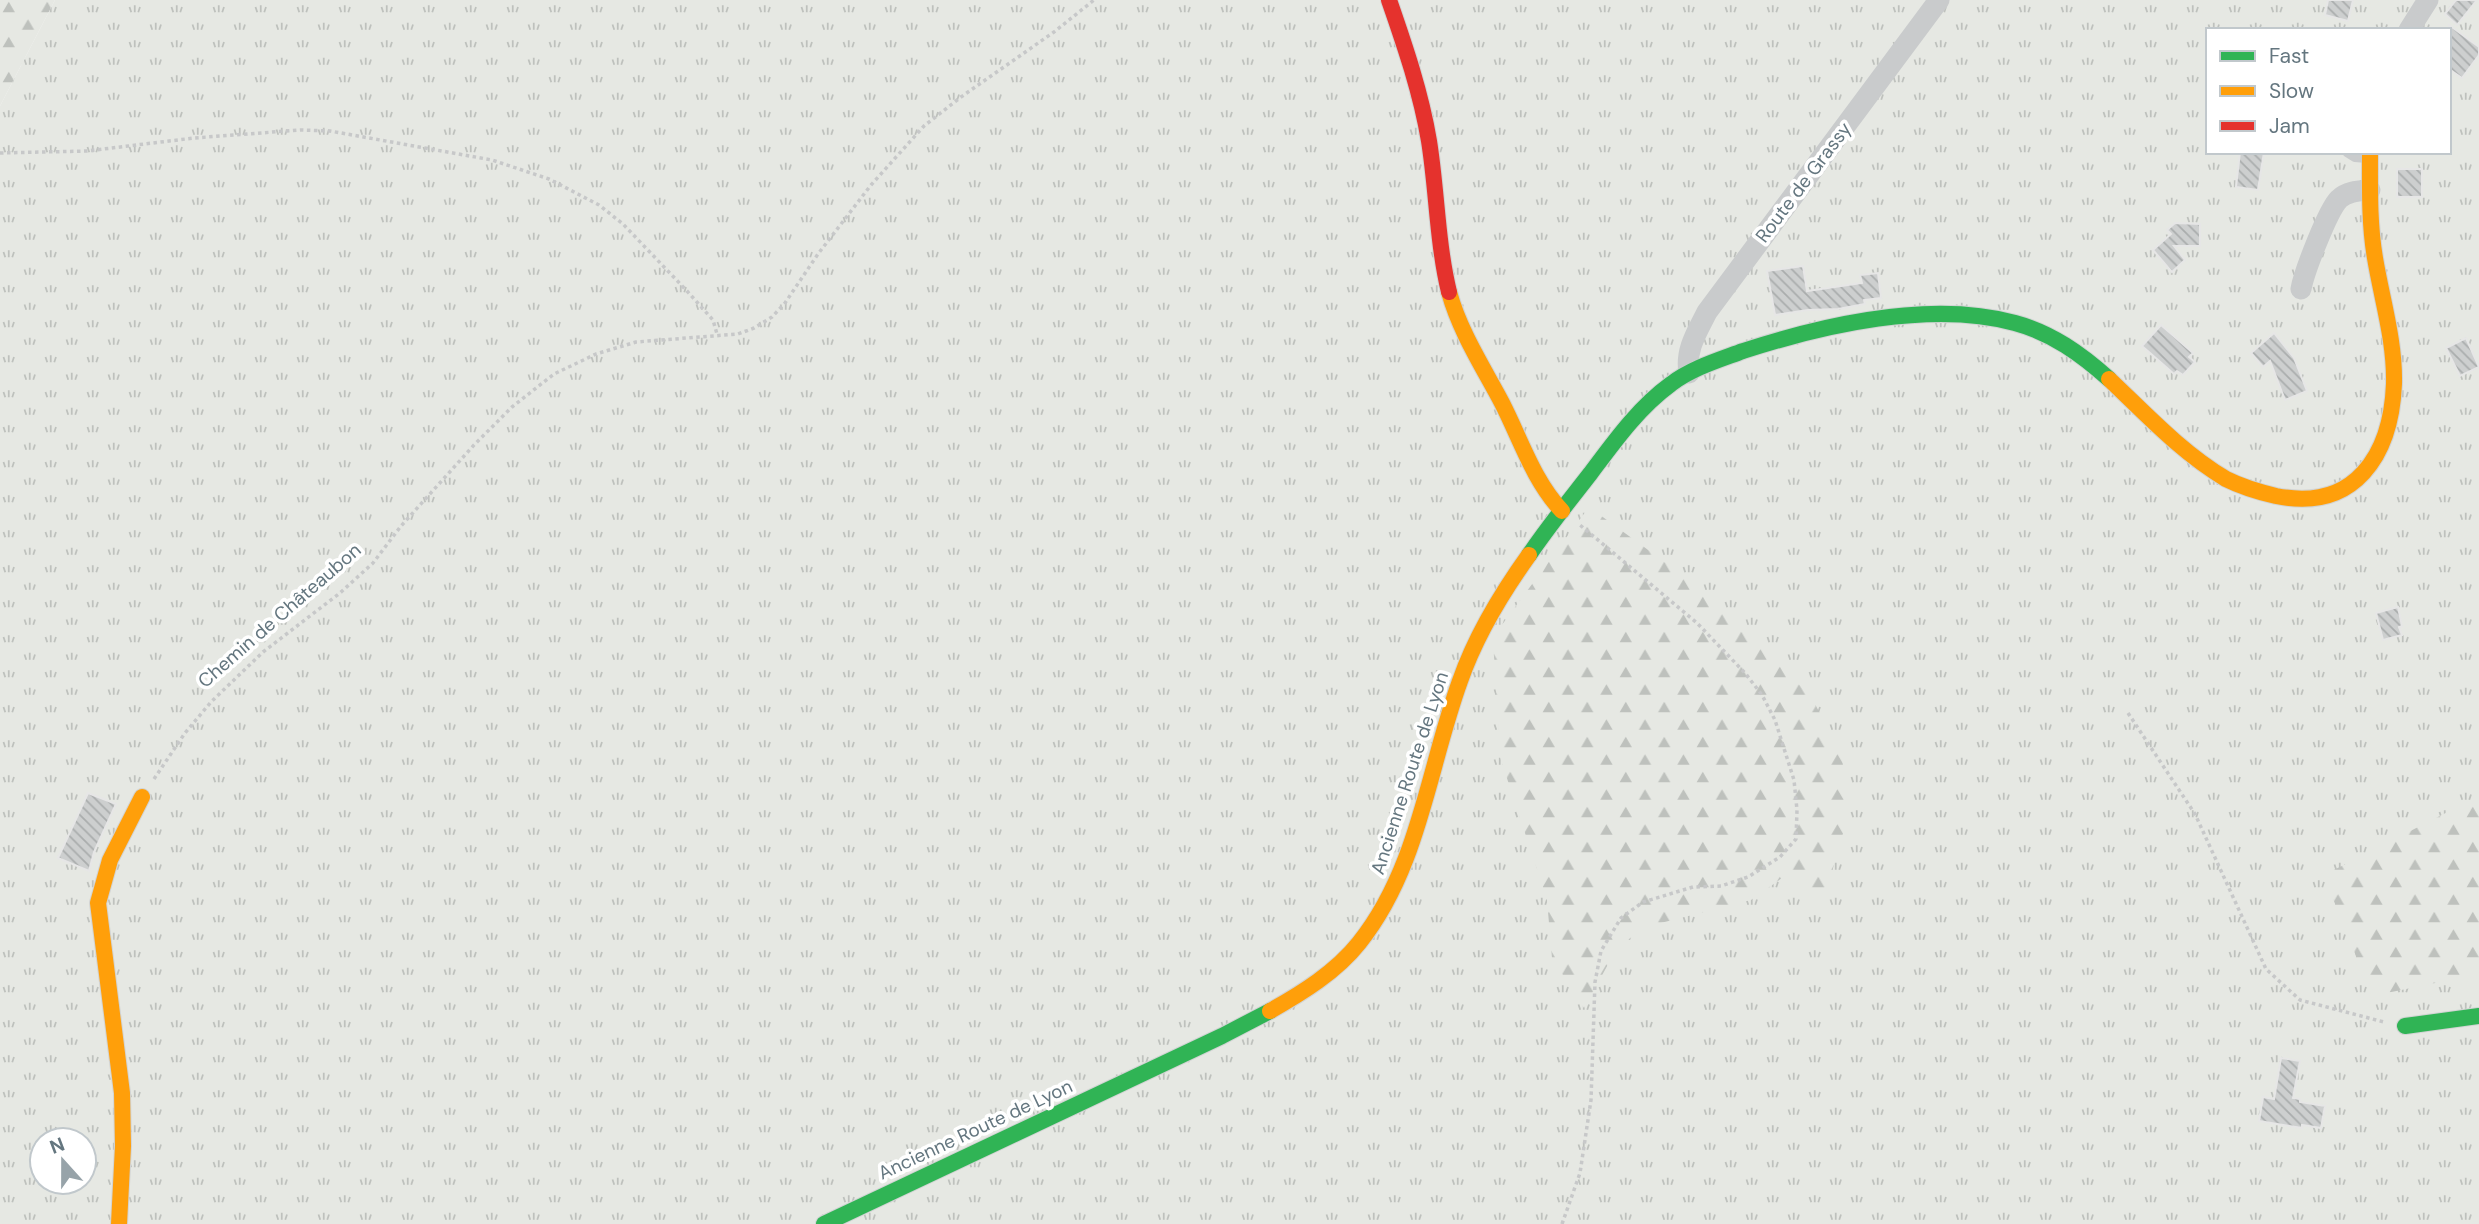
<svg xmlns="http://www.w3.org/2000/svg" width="2479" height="1224" viewBox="0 0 2479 1224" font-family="'DM Sans',sans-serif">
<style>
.grass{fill:url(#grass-tufts);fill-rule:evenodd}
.forest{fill:url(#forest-firs)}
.building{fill:url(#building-back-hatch);stroke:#e6e6e6;stroke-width:2}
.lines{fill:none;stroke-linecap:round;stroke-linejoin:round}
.fast-casing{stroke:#d2d4d4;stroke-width:18}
.slow-casing{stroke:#d2d4d4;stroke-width:18}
.jam-casing{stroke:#d2d4d4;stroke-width:18}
.path{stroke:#c7c8c9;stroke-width:3.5;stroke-dasharray:3.5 3.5;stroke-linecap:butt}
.lane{stroke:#c9cbcc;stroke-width:10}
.street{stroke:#c9cbcc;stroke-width:21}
.fast{stroke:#30b455;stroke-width:16}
.slow{stroke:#ff9f0a;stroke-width:16}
.jam{stroke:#e5322d;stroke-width:16}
.labels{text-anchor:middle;stroke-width:7;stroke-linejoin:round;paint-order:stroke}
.street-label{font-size:19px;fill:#64767f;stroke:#fff}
</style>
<defs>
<pattern id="grass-tufts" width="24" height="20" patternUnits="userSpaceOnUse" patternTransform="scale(1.75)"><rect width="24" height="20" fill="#e6e8e3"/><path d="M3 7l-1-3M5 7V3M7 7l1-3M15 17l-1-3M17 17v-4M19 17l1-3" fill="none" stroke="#bec1bd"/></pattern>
<pattern id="forest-firs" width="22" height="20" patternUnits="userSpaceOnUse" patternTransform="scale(1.75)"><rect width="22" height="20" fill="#e6e8e3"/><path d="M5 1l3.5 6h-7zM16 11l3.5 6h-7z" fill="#bec1bd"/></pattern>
<pattern id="building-back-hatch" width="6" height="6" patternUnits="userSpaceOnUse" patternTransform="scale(1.75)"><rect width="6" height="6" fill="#cdcfcf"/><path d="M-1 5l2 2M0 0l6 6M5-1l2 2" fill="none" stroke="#aaadad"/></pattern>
</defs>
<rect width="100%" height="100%" fill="#f7f7f6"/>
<path class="grass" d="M55 0H2479V1224H0V106ZM2208 30H2449V152H2208ZM42 1140H84V1182H42Z"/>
<path class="forest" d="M0 0H55L0 106Z
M1589 507 1706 592 1767 645 1815 704 1842 756 1848 816 1825 896 1782 878 1751 900 1645 927 1617 948 1584 1008 1552 958 1547 900 1500 757 1493 637Z
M2479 796V974L2372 996 2324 875Z"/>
<path class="building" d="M2328 0H2353L2348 21 2325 15Z
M2456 0H2477L2457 25 2445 14Z
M2449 25 2479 47V55L2462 78 2449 69Z
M2240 152H2264L2258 190 2236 187Z
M2397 169H2422V197H2397Z
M2175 223 2200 224V246H2174L2185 260 2172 272 2153 250 2171 234 2167 230Z
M1803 266 1807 291 1862 283 1860 275 1878 273 1881 298 1864 300 1865 304 1838 309 1808 310 1775 315 1767 271Z
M2161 325 2193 353 2189 357 2195 362 2183 375 2177 371 2174 374 2142 346Z
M2274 333 2294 358 2307 391 2285 400 2270 361 2263 367 2251 353Z
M2466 338 2479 367 2460 376 2446 348Z
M2398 607 2402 626 2399 627 2402 635 2383 640 2376 613Z
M88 793 116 804 94 852 89 871 58 858Z
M2281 1058 2300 1061 2293 1098 2300 1099V1102L2325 1106 2321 1128 2302 1125V1128L2259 1121 2263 1097 2274 1099Z"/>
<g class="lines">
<defs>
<path id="fast" d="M1529 555C1548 527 1569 501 1590 474 1614 442 1638 408 1671 384 1692 368 1719 360 1743 351 1823 325 1932 300 2015 323 2052 333 2081 354 2109 379
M2405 1026 2479 1016
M824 1224 1222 1036 1270 1011"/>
<path id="slow" d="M1449 292C1460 332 1483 367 1502 403 1521 440 1533 480 1562 511
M2109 379C2146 414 2182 453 2226 479 2242 487 2259 492 2276 496 2355 512 2391 455 2394 384 2395 341 2382 300 2375 258 2369 223 2370 187 2370 152
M1270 1011C1302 993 1336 972 1359 943 1419 868 1428 769 1460 681 1476 635 1501 594 1529 555
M119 1224 123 1146 122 1093 98 903 110 860 142 797"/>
<path id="jam" d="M1389 0C1405 46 1421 93 1429 141 1437 191 1437 242 1449 292"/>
</defs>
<use href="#fast" class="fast-casing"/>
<use href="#slow" class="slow-casing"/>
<use href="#jam" class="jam-casing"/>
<path class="path" d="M0 153 87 151 194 138 300 130 330 131 492 160 549 179 599 205 623 224 687 291 713 320 717 334
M2128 713 2195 814 2266 969 2300 1000 2384 1022
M154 779 185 733 211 702 263 652 340 593 373 563 401 526 474 445 512 407 554 374 596 354 636 342 738 334 754 328 772 317 785 303 818 254 871 185 924 126 961 97 1054 32 1094 0
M1562 1224 1580 1173 1591 1100 1595 982 1601 951 1621 918 1643 902 1693 887 1721 886 1748 877 1780 857 1796 839 1797 810 1794 780 1775 720 1762 695 1745 673 1697 623 1580 525"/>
<path class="lane" d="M2347 152 2355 157 2367 158"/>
<path class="street" d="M2409 30 2428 0
M2301 289C2304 272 2328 210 2339 199 2348 191 2359 191 2370 190
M1689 373C1685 350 1697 332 1707 312L1939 0"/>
<use href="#fast" class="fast"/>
<use href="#slow" class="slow"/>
<use href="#jam" class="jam"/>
</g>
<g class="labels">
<g class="street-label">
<text transform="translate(1803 182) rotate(-53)" y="7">Route de Grassy</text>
<text transform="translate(279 615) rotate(-41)" y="7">Chemin de Châteaubon</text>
<text transform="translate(1409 773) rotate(-72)" y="7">Ancienne Route de Lyon</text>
<text transform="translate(975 1129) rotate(-25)" y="7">Ancienne Route de Lyon</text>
</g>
</g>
<rect x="2206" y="28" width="245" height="126" fill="#ffffff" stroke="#c1c8cc" stroke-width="2"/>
<rect x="2220" y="51" width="35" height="10" fill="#30b455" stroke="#c1c8cc" stroke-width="2"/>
<text x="2269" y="63" font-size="21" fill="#64767f">Fast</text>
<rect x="2220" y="86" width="35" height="10" fill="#ff9f0a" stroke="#c1c8cc" stroke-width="2"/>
<text x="2269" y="98" font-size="21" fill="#64767f">Slow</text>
<rect x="2220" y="121" width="35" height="10" fill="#e5322d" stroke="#c1c8cc" stroke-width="2"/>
<text x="2269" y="133" font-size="21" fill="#64767f">Jam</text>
<g transform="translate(63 1161) rotate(339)"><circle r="33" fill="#ffffff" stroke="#c1c8cc" stroke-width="2"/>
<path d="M0-5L12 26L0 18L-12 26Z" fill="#97a3a9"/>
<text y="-10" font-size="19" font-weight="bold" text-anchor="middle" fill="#64767f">N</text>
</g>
</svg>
